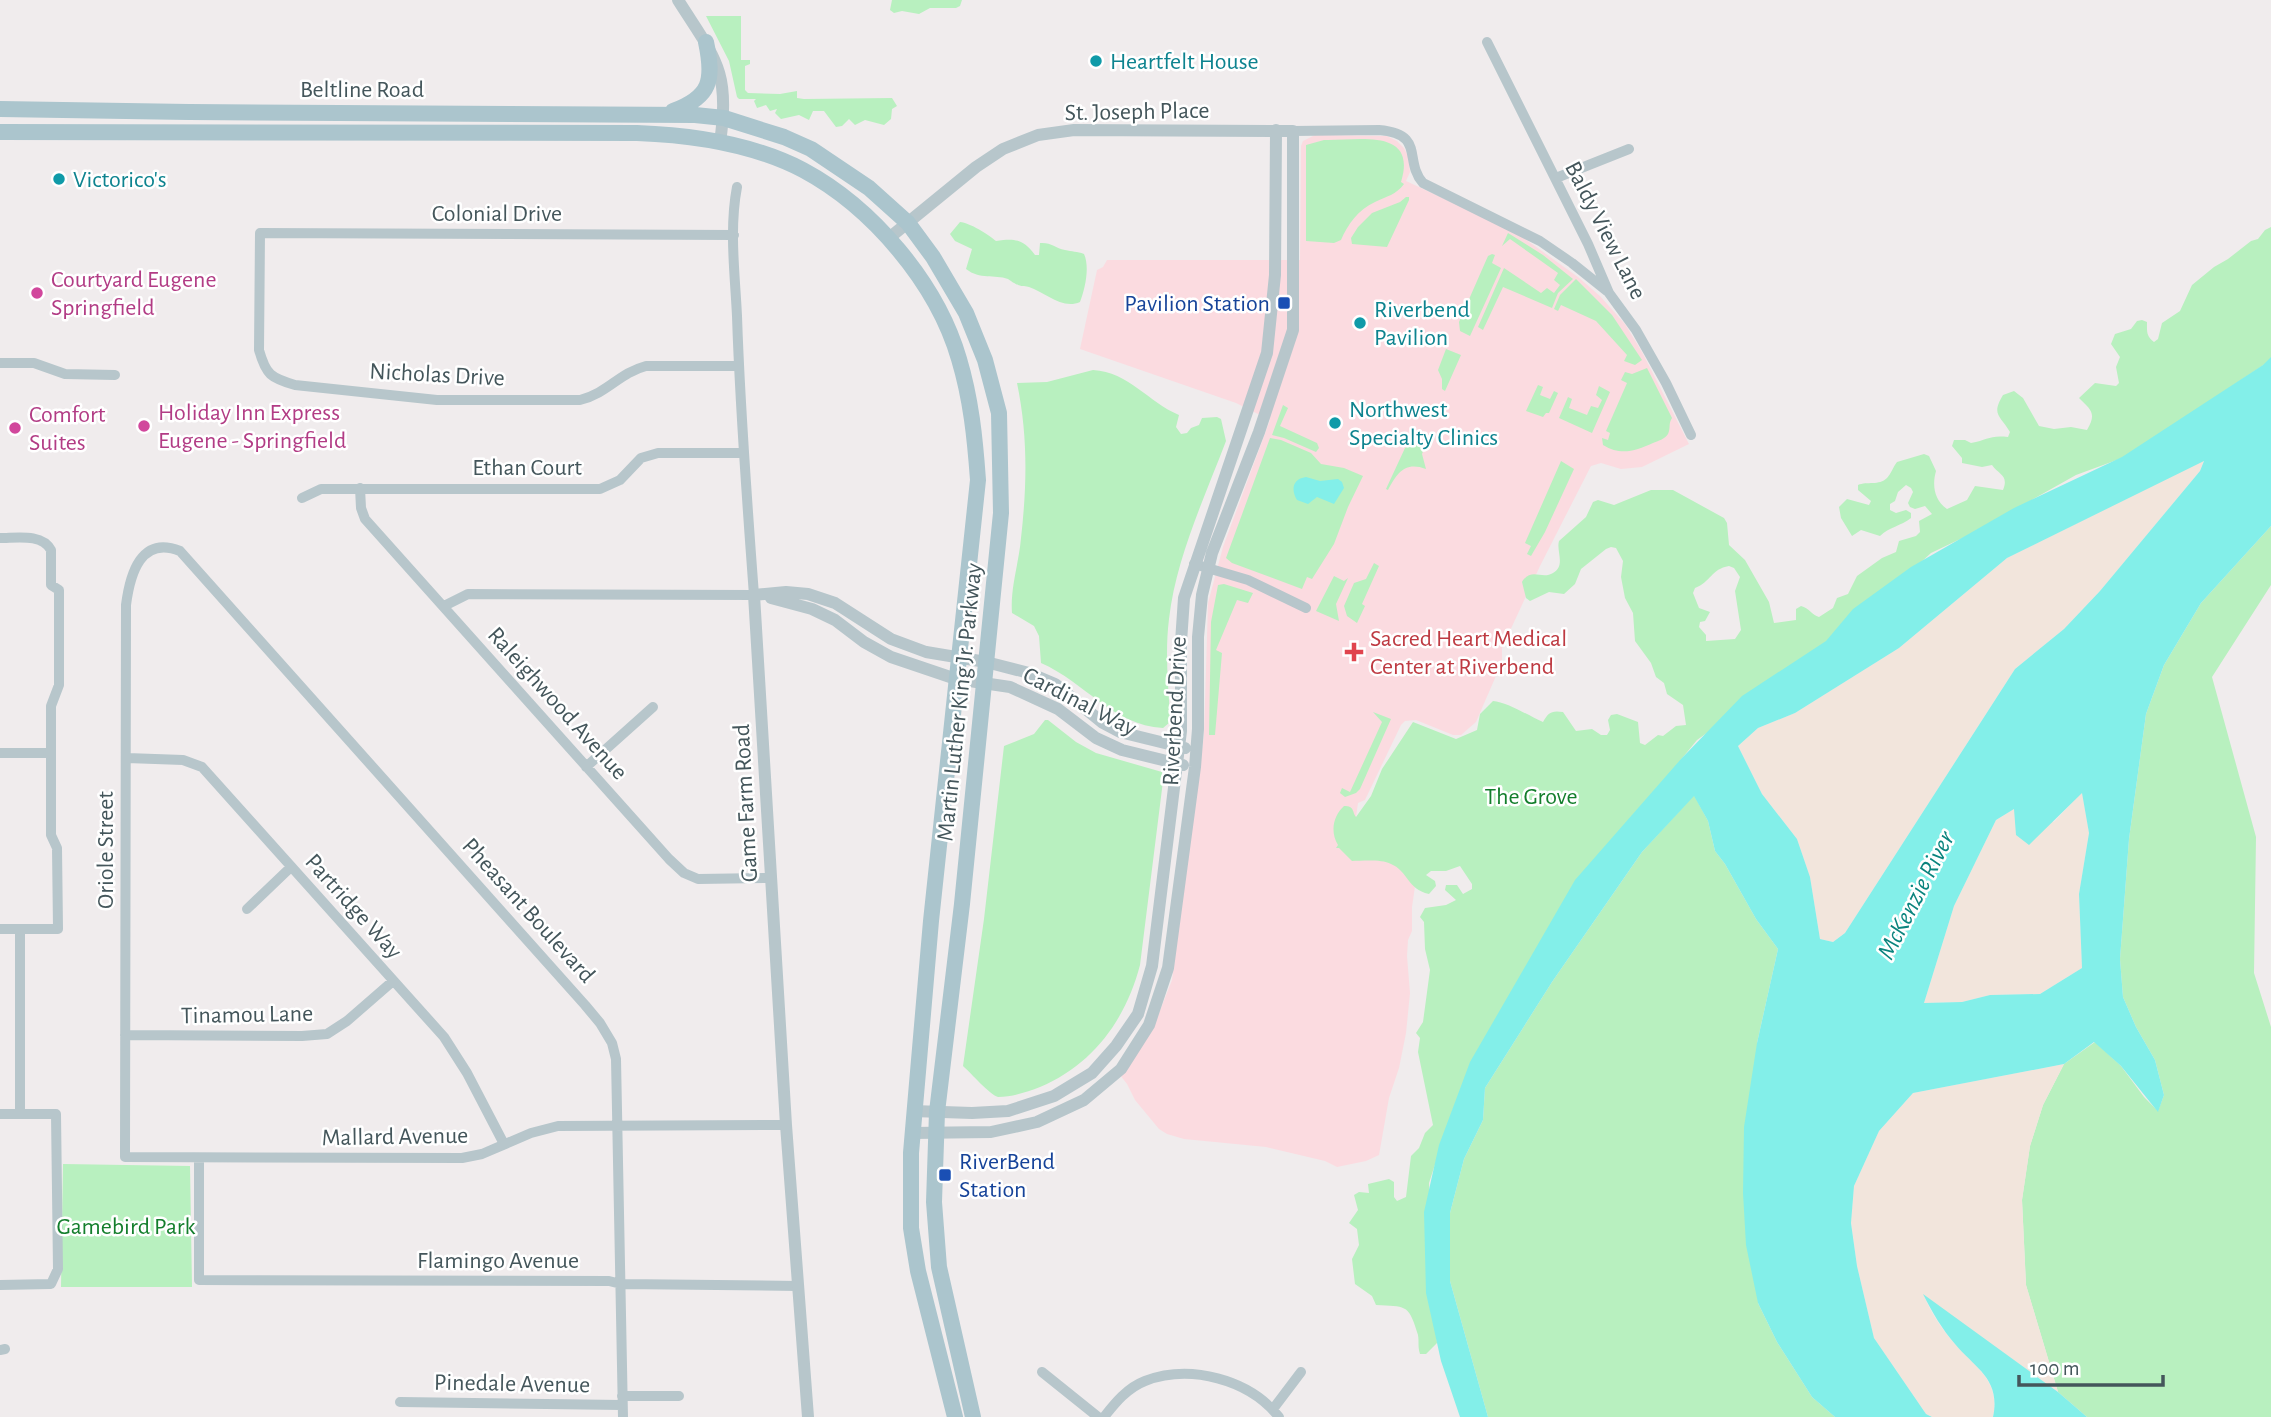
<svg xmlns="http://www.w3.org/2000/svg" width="2271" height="1417" viewBox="0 0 2271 1417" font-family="'Alegreya Sans',sans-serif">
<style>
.medical{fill:#fbdbe0}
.green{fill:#b8f0bf;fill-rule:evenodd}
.sand{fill:#f2e5dc}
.water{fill:#83efe9;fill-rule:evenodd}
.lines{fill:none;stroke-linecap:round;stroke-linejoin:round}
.minor{stroke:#b7c6cb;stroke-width:10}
.tertiary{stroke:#b7c6cb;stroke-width:12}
.primary{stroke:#abc5cd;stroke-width:16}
.culture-dot{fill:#0f9aa8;stroke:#fff;stroke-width:2.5}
.hotel-dot{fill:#d1479c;stroke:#fff;stroke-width:2.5}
.transit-dot{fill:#1a4fb4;stroke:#fff;stroke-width:2.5}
.health-dot{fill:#e0444e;stroke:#fff;stroke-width:2.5}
.labels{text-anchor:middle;stroke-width:5;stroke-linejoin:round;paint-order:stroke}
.culture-label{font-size:24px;fill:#0d838f;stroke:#fff;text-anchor:start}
.street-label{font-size:24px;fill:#44565b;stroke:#fff}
.hotel-label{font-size:24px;fill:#b23c85;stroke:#fff;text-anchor:start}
.transit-label{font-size:24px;fill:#164399;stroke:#fff;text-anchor:end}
.health-label{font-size:24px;fill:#be3a42;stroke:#fff;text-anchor:start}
.park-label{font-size:24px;fill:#137e2c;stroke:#fff}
.water-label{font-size:26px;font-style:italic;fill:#0a847e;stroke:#fff}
</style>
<rect width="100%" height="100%" fill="#f0eced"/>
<path class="medical" d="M1315 135 1387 136 1397 141 1404 148 1408 156 1410 172 1406 181 1514 231 1578 277 1600 296 1625 324 1642 352 1689 444 1642 467 1621 469 1601 463 1591 466 1540 566 1502 648V662L1476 722 1461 735H1453L1416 720 1405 721 1401 725 1365 800 1358 803 1351 852 1418 866 1412 907V931L1408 940 1407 956 1410 993 1406 1033 1399 1068 1389 1098 1379 1155 1366 1161 1337 1167 1325 1161 1266 1147 1184 1139 1167 1134 1159 1129 1135 1100 1127 1084 1120 1075 1152 1031 1172 980 1204 735 1208 603 1223 547 1270 420 1236 403 1080 349 1097 270 1103 267 1107 260H1300L1301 146 1303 141Z"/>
<path class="green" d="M892 0H962L960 6 956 8H930L919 14 902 11 894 13 890 10Z
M706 16H741V60H750V64L745 66V90L748 93 780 94 797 91V98L804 99 892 98 897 106 892 109 891 119 884 125 865 120 855 125 849 119 842 126 836 127 824 111H813L809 120 799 115 781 119 775 113 777 109 770 111 766 105 757 108 754 101 756 99H739L737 97 729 61Z
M1324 140C1357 141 1418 127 1401 182L1404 184C1396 195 1387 196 1375 202 1358 210 1348 224 1341 240L1334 243 1306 241V145Z
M1406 197H1409V200L1387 247 1352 244 1351 238 1358 227 1372 213 1400 202Z
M960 222C970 223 988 234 996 241 1015 238 1023 239 1035 255H1039L1040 243C1051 242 1055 248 1065 250 1072 252 1077 251 1084 254 1090 267 1085 289 1080 302 1062 310 1045 292 1029 287 1022 285 1024 287 1018 285 1017 285 1009 280 1008 279 994 274 980 280 966 269L972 249 955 241 950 234Z
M2271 227V360L2125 457 2076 475 1975 532 1931 553 1839 638 1697 740 1679 762 1453 1109 1429 1183 1437 1343 1426 1354H1420C1417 1345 1420 1339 1417 1332 1408 1303 1405 1307 1376 1305L1372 1296 1355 1284 1352 1259 1359 1245 1357 1229 1349 1223 1358 1210 1354 1195 1359 1192 1369 1193 1368 1184 1389 1179 1394 1182V1197L1397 1201 1406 1197 1411 1156 1419 1148 1425 1133 1433 1125 1418 1052 1420 1038 1416 1033 1423 1022 1430 970 1425 949 1424 922 1420 917 1425 908 1446 905 1456 900 1445 890 1446 885H1457L1463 894 1472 889V884L1460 866 1446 871H1431L1426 875 1435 881 1436 886 1429 894C1407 889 1408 871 1391 864 1381 859 1363 861 1352 861L1339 848H1336L1338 845C1330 832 1333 816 1344 806 1355 806 1352 812 1356 817L1371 796 1382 769 1413 722 1456 739 1477 730 1480 714 1493 701C1507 702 1529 716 1543 722 1548 713 1551 710 1563 712L1576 731 1592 729 1601 735H1607L1610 730 1608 720 1611 715 1617 714 1638 722 1640 743 1645 745 1658 735 1663 736 1676 726 1686 725 1683 705 1667 694 1664 683 1656 677 1651 663 1635 641 1633 613 1625 598 1621 577 1623 561 1616 548 1611 547 1606 549 1581 569 1575 584 1564 594 1549 592 1530 601 1526 598 1522 582C1531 567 1542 580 1553 573 1566 566 1556 551 1559 541L1586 517 1593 502 1598 500 1614 505 1651 490H1673L1724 518 1727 523 1729 545 1745 560 1769 602 1774 623 1796 620V609L1801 606C1809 608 1812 615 1819 617L1833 608 1837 598 1848 594 1857 576 1882 558 1896 552 1899 541 1916 536 1920 532 1919 521 1932 514 1925 506 1915 509 1910 507 1908 503 1913 492 1911 488 1906 485 1898 492 1895 501 1890 504V510L1896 513 1906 510 1911 513V518C1901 526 1889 527 1880 536L1861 530 1852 536 1841 518 1839 507 1847 499 1869 505 1871 501 1858 490V485C1867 481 1879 486 1887 478 1891 474 1893 467 1897 462L1924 454 1929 456 1936 471C1932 485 1934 500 1947 509L1967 500 1975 486 2003 490C2009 475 1999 475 1992 465L1982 467 1962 463V458L1952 446 1954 440H1965L1971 443C1988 440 1989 435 2008 437L2010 432C2000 415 1991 415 2003 395L2014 391 2023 398 2039 426 2054 429 2071 427 2087 430C2097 413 2091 410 2079 398L2095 383 2116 386 2119 383 2116 367 2120 357 2111 344 2115 334 2131 329 2137 321 2142 320 2147 322C2147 331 2146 336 2154 342L2158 339 2162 323 2180 311 2192 285 2214 267 2228 259 2251 241 2258 239 2265 230ZM1729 566 1734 568 1740 577 1735 591 1741 630 1735 639 1706 641V635L1699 627 1700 622 1705 621 1710 612 1699 608 1693 593 1695 588C1711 582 1711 569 1729 566Z
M1508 233 1543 255 1573 279 1558 293 1552 308 1503 287 1483 330 1478 327 1504 268 1541 293 1547 288 1554 293 1560 285 1554 280 1558 273 1510 239 1502 246Z
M1492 254 1495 255 1492 263 1501 268 1470 336 1460 331 1459 322 1488 256Z
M1576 279 1612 315 1642 360 1635 365 1624 361 1627 355 1596 321 1561 305 1558 311 1554 309 1560 295Z
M1446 349 1461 355 1445 391 1442 389V379L1438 370Z
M1647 368 1672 418C1668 424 1671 428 1668 434 1665 439 1658 441 1653 443 1635 451 1621 456 1603 445L1602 438 1608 440 1610 433 1606 431 1627 383 1621 380 1625 372 1632 374Z
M1093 370C1129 372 1148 402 1179 415L1176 427 1181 434 1187 433 1191 428 1199 425 1202 418 1217 417 1221 419 1226 441C1204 499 1176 558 1169 619 1165 651 1168 684 1170 716L1169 723 1163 728C1112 725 1085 682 1041 663L1039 636 1034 626 1012 613C1010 588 1019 563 1021 538 1027 485 1028 436 1017 383L1047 382Z
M1538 385 1543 387 1540 395 1550 399 1554 391 1558 393 1549 413H1546L1543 417 1526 411Z
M1599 386 1610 392 1592 433 1559 418 1568 397 1572 399 1569 408 1587 415 1591 406 1598 408 1602 400 1596 395Z
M1283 405 1288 408 1280 426 1317 443 1319 448 1316 452 1284 438 1272 435Z
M1270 438 1281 440 1311 453 1321 464 1344 468 1363 476 1348 507 1334 544 1312 579 1307 577 1302 589 1232 563 1226 558Z
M1420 442 1426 444 1422 454 1426 469C1405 461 1397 473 1388 490L1386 489 1405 448Z
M1561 461 1574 469 1545 532 1531 556 1527 554 1531 546 1525 543Z
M2271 526V585L2212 677 2256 837 2254 973 2271 1027V1417H2087L2058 1392 2026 1285 2022 1200 2030 1146 2043 1105 2064 1064 2095 1042 2121 1066 2144 1097 2158 1111 2164 1095 2155 1060 2136 1027 2123 997 2120 959 2129 839 2146 714 2164 665 2201 603Z
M1374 563 1379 566 1362 604 1365 606 1357 623 1347 616 1344 606 1354 583 1366 579Z
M1334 576 1344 581 1348 578 1336 604 1339 621 1316 611Z
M1224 584 1253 593 1248 603 1237 600 1216 650 1222 653 1215 735H1209L1211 622 1218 585Z
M1373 712 1391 719 1360 789 1356 793 1345 797 1340 793 1342 788 1350 792 1382 722Z
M1045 720H1048L1076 742 1096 753 1162 772 1163 781 1140 965C1126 1019 1093 1065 1040 1087 1027 1092 1012 1097 998 1097 989 1094 972 1074 963 1066L984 919 1004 746 1034 734Z
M1694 795 1708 821 1715 851 1725 864 1756 919 1778 949 1757 1043 1758 1303 1777 1342 1812 1397 1835 1417H1488L1450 1281V1213L1464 1159 1483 1120 1485 1088 1552 982 1642 852Z
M63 1164 190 1166 192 1287H61Z"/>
<path class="sand" d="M2204 460 2200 471 2100 591 2064 629 2015 669 1845 933 1833 942 1820 939 1810 877 1797 839 1762 794 1738 746 1758 728 1795 713 1899 648 2007 558Z
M2082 792 2089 833 2079 894 2082 968 2040 994 1990 995 1962 1002 1924 1003 1954 906 1996 820 2014 809 2054 822Z
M2064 1064 2043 1105 2030 1146 2022 1200 2026 1285 2058 1392 1924 1296C1931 1313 1944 1333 1958 1347 1978 1369 2000 1382 1993 1417H1932L1926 1414 1874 1338 1857 1266 1851 1222 1854 1186 1879 1131 1913 1093Z"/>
<path class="water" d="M2271 357V526L2201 603 2164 665 2146 714 2129 839 2120 959 2123 997 2136 1027 2155 1060 2164 1095 2158 1112 2121 1066 2094 1042 2064 1064 1913 1093 1879 1131 1854 1186 1851 1223 1857 1266 1874 1338 1926 1414 1932 1417H1835L1812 1397 1777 1342 1758 1303 1746 1245 1743 1193 1744 1127 1757 1043 1778 949 1756 919 1725 864 1715 851 1708 821 1694 796 1642 852 1552 982 1485 1088 1483 1120 1464 1159 1450 1213V1281L1488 1417H1460L1441 1361 1426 1293 1424 1212 1439 1145 1470 1062 1575 880 1681 759 1742 696 1826 641 1853 609 1911 567 2014 508 2122 457 2263 365ZM2204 461 2200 471 2100 591 2064 629 2015 669 1845 933 1833 942 1820 939 1810 877 1797 839 1762 794 1738 746 1758 728 1795 713 1899 648 2007 558ZM2082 793 2089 833 2079 894 2082 968 2040 994 1990 995 1962 1002 1924 1003 1954 906 1996 820 2014 809 2016 835 2029 845Z
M1306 477 1320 481 1338 479 1342 482 1344 488 1334 504 1317 497 1308 504 1297 500C1291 490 1292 479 1306 477Z
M1923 1294 2058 1392 2087 1417H1993C2001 1379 1976 1369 1955 1344 1942 1329 1932 1312 1923 1294Z"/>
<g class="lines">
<path class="minor" d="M1487 42 1588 244 1609 293 1636 330 1666 383 1691 435
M1293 131 1379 130C1426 134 1403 160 1423 183L1540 241 1572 263 1607 291
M1556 178 1629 149
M734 235 260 233 259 350C266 375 271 378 295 385L437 400H580C608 393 619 373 646 366H739
M0 363H34L65 374 115 375
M360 488 361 508 365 519 669 859 684 873 698 879 770 878
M302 498 321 489H600L620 480 641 458 658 453H743
M0 538C16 538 42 533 51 550V585L59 590V685L51 706V835L57 848 58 929H0
M1194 564 1248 580 1306 608
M444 606 468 594 754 595C747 502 740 409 737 316 735 274 729 229 737 187
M0 753H51
M127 758 183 760 202 767 444 1037 467 1073 504 1144
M586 767 653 707
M247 909 291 867
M125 1035 302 1036 327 1034 347 1021 393 981
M0 1114H20V929
M199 1159V1280L609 1281 621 1284 798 1286
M0 1285 51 1284 58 1269 56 1114H20
M0 1350 5 1349
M1042 1372 1098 1417
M622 1396H679
M400 1402 622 1405
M1273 1409 1301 1372
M623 1417 616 1059 612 1043 600 1023 585 1005 180 551C141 535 130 574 126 605L125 1157 462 1158 482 1154 531 1133 558 1126 786 1125
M1104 1417C1115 1403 1127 1388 1145 1381 1190 1364 1249 1379 1279 1417"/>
<path class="tertiary" d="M678 0C714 57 731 70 720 142
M889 238 976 167 1003 149 1038 135 1074 130 1293 131V330L1259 432 1212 553 1202 595 1198 637V729L1195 767 1168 968 1149 1025 1121 1069 1084 1100 1037 1122 991 1132 912 1133
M754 595 786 1125 808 1417
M754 595 786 592 808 594 835 603 891 639 926 652 986 662 1029 673 1055 684 1103 723 1120 732 1185 748
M771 598 812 609 835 620 864 642 891 657 956 679 1010 687 1058 709 1096 738 1122 750 1183 765
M913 1111 972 1113 1008 1111 1054 1096 1092 1073 1116 1046 1138 1014 1152 966 1181 731V642L1184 598 1267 353 1275 275 1276 130"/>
<path class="primary" d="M0 109 189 112 695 115 724 118 784 137 811 149 869 188 908 223 933 257 966 313 985 360 999 413 1001 513 962 904 937 1112 934 1202 939 1267 973 1417
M673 111C711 97 714 80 706 42
M0 132 637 133C693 135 753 144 803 170 872 207 937 283 959 359 971 399 975 438 978 480L931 921 911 1153V1228L918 1271 955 1417"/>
</g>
<g class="culture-dot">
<circle cx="1096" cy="61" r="7"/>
<circle cx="59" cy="179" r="7"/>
<circle cx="1360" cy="323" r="7"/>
<circle cx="1335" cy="423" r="7"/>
</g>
<g class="hotel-dot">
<circle cx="37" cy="293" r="7"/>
<circle cx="144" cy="426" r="7"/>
<circle cx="15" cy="428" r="7"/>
</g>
<g class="transit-dot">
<rect x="1277" y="296" width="14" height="14" rx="3.5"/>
<rect x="938" y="1168" width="14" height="14" rx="3.5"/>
</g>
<path class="health-dot" d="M1350.5 641.5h7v7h7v7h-7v7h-7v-7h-7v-7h7z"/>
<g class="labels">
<g class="culture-label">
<text x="1110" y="69">Heartfelt House</text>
<text x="73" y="187">Victorico's</text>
<text x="1374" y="317">Riverbend<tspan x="1374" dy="28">Pavilion</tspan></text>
<text x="1349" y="417">Northwest<tspan x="1349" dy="28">Specialty Clinics</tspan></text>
</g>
<g class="street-label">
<text x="362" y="97">Beltline Road</text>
<text transform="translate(1137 111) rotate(-1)" y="8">St. Joseph Place</text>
<text x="497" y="221">Colonial Drive</text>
<text transform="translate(1606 230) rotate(63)" y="8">Baldy View Lane</text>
<text transform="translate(437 374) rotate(3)" y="8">Nicholas Drive</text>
<text x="527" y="475">Ethan Court</text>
<text transform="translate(1080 701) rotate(27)" y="8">Cardinal Way</text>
<text transform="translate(959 702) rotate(-84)" y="8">Martin Luther King Jr. Parkway</text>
<text transform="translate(558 703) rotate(48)" y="8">Raleighwood Avenue</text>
<text transform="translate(1174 711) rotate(-87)" y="8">Riverbend Drive</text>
<text transform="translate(745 803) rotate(-93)" y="8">Game Farm Road</text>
<text transform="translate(105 850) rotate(-90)" y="8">Oriole Street</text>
<text transform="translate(354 906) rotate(48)" y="8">Partridge Way</text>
<text transform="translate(529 910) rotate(48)" y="8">Pheasant Boulevard</text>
<text transform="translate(247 1014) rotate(-1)" y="8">Tinamou Lane</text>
<text transform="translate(395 1136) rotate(-1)" y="8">Mallard Avenue</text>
<text x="498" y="1268">Flamingo Avenue</text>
<text transform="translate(512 1383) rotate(1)" y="8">Pinedale Avenue</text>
</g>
<g class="hotel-label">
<text x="51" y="287">Courtyard Eugene<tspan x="51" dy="28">Springfield</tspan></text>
<text x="158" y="420">Holiday Inn Express<tspan x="158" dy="28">Eugene - Springfield</tspan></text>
<text x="29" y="422">Comfort<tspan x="29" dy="28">Suites</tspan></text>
</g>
<g class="transit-label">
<text x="1270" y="311">Pavilion Station</text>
<text x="959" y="1169" text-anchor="start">RiverBend<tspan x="959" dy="28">Station</tspan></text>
</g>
<g class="health-label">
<text x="1370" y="646">Sacred Heart Medical<tspan x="1370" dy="28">Center at Riverbend</tspan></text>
</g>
<g class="park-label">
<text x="1531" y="804">The Grove</text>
<text x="126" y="1234">Gamebird Park</text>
</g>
<g class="water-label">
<text transform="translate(1915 895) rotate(-63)" y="9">McKenzie River</text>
</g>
</g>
<path d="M2019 1375v10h144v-10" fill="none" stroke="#44565b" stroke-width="3.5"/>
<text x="2030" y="1375" font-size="21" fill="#44565b" stroke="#ffffff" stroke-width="5" paint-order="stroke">100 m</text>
</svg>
